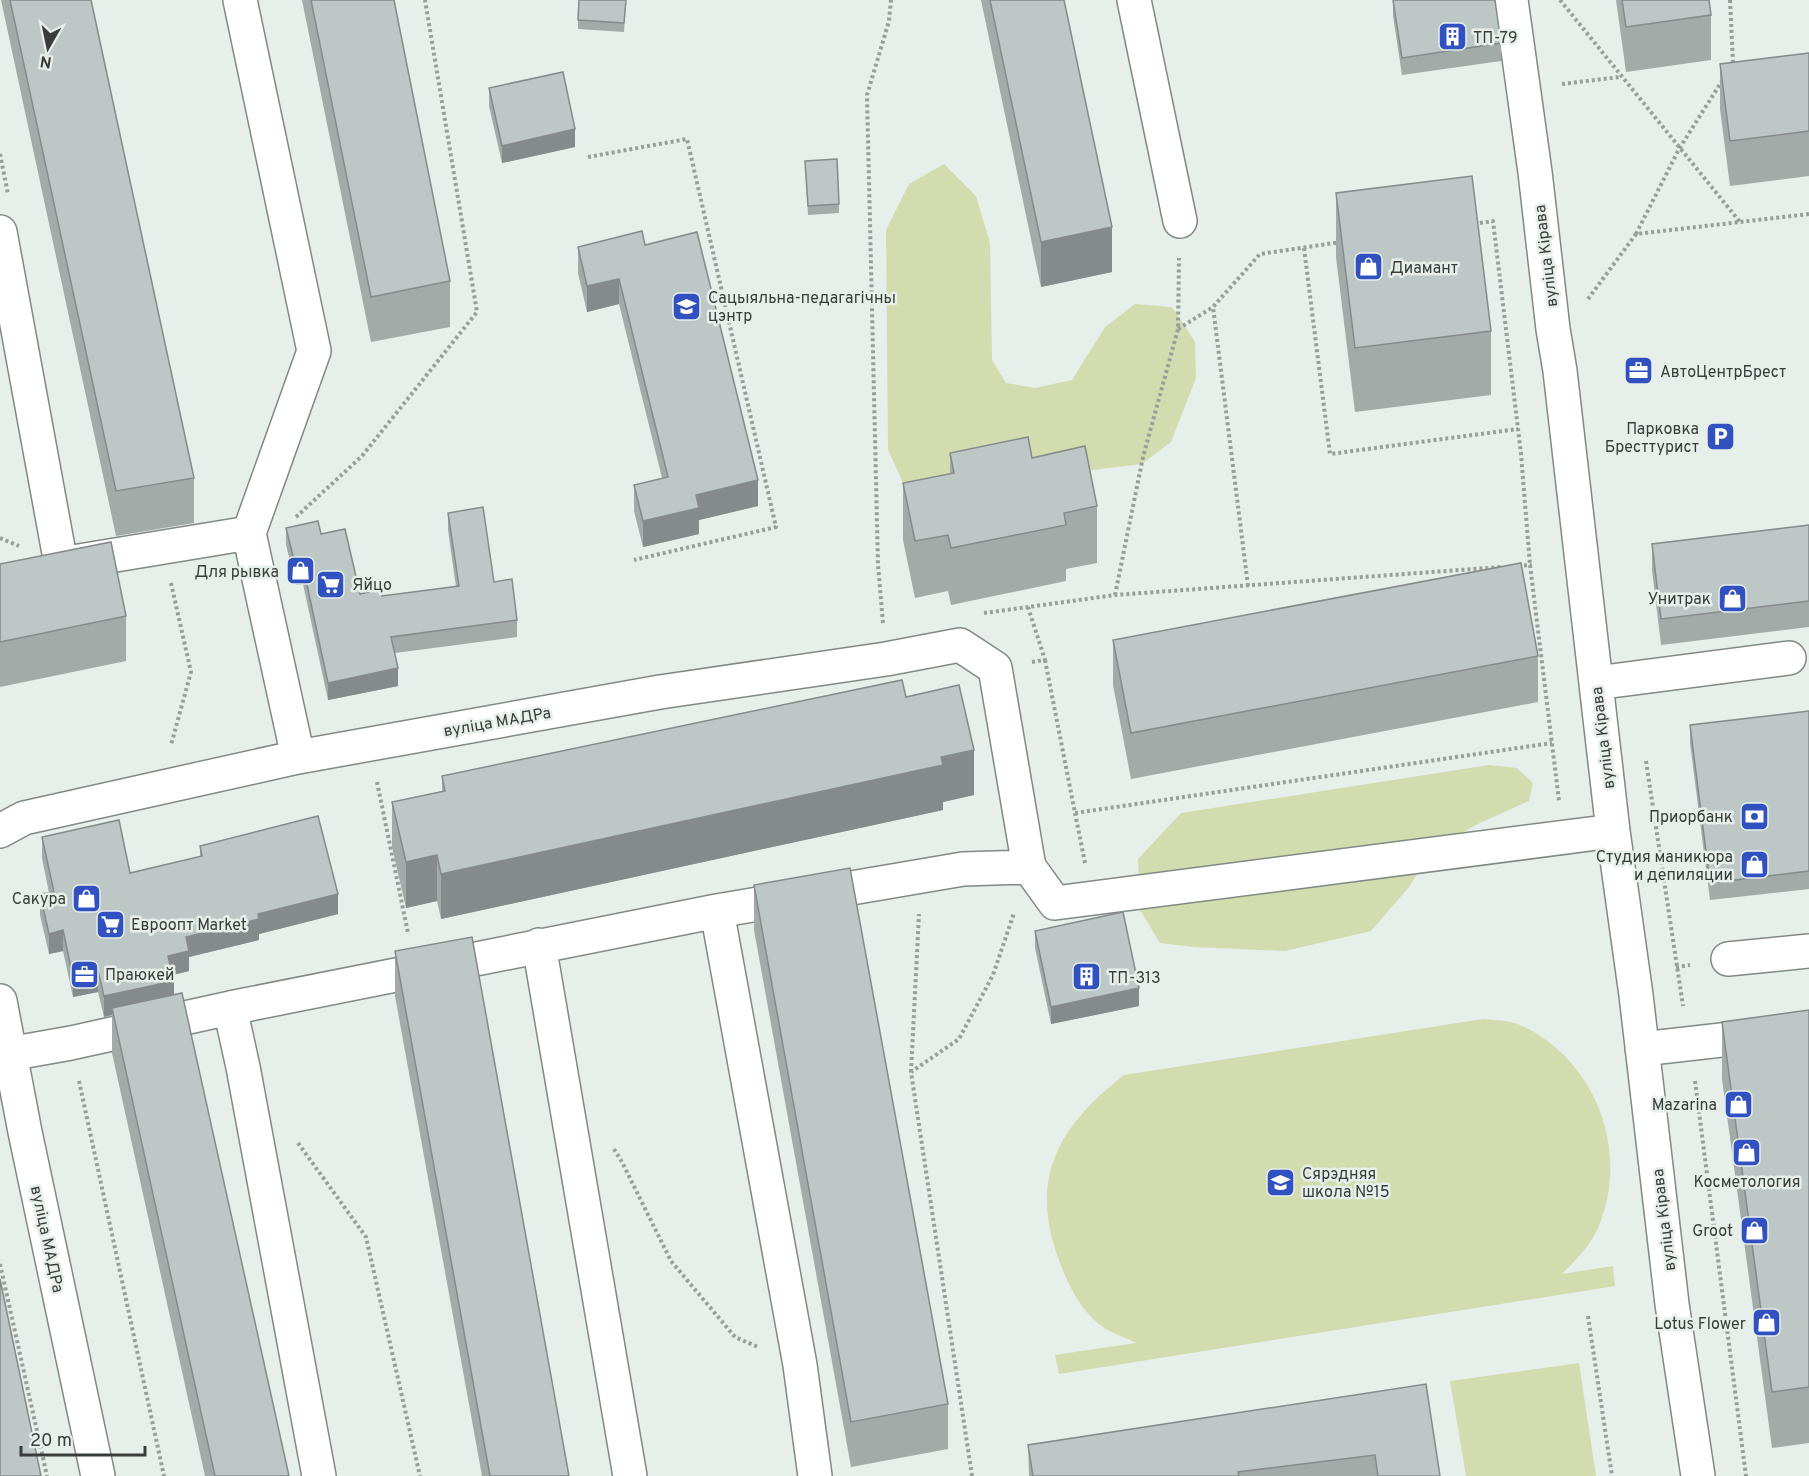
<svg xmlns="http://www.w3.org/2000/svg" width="1809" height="1476" viewBox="0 0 1809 1476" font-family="Overpass,sans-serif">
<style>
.green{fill:#d2dcaf}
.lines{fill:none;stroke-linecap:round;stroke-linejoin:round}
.minor-casing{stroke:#818984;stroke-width:36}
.path{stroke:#989f9b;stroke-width:4;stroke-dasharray:3 3;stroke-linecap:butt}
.minor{stroke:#fff;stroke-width:33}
.wall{fill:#a3aba9}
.shaded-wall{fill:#848b8a}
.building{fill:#bdc7c5;stroke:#848b8a;stroke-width:1.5}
.labels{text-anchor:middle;stroke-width:5;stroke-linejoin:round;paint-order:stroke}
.poi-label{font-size:16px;fill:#383c3a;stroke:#e6efea;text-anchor:start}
.street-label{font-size:16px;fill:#383c3a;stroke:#e6efea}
</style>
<rect width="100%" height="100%" fill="#e6efea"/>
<path class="green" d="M944 164 976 196 990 243 992 360 1006 383 1035 388 1072 380 1105 327 1135 304 1172 307 1195 342 1196 378 1171 442 1142 464 1067 473 906 489 888 450 886 230 909 184Z
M1489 765 1517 768 1533 783 1529 801 1480 823 1432 849 1409 887 1371 931 1285 951 1194 947 1160 943 1140 910 1138 859 1181 813Z
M1483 1019C1492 1020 1501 1020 1510 1022 1524 1025 1538 1034 1550 1043 1605 1086 1626 1163 1598 1228 1589 1247 1576 1260 1562 1274L1613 1266 1615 1286 1059 1374 1055 1355 1136 1343C1126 1337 1112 1334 1103 1327 1084 1314 1070 1289 1062 1268 1027 1182 1055 1129 1124 1075Z
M1579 1363 1596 1476H1466L1450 1381Z"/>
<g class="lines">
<defs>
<path id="minor" d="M240 0 314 351 249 533 298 757
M1134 0 1180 221
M1511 0 1535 172 1553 329 1560 371 1613 831 1636 995 1672 1304 1698 1476
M0 232 61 564 249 533
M1596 683 1789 658
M0 831 24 818 298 757 660 692 886 659 960 645 995 668 1029 867
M717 911 800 1365 815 1476
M539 945 630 1476
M1728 959 1809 951
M0 1001 25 1132 98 1476
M1642 1049 1809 1030
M9 1054 71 1043 230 1008
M319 1476 243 1067 230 1008 717 911 963 869 1029 867 1055 903 1613 831"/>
</defs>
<use href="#minor" class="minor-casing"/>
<path class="path" d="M1560 0 1740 222
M1730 0 1733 63
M1562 84 1620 77
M0 154 8 194
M588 157 687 139 776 527 634 560
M1474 224 1493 221 1521 454 1530 565
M1636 234 1679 149 1722 81
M1304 248 1330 454 1518 429
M1588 299 1636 234 1809 214
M1178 329 1213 307
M296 517 362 456 477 312 425 0
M0 538 19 546
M1518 566 1530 565 1559 801
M171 583 191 672 171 745
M1248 586 1213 307 1260 254 1341 242
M1115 595 1143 457 1178 329 1179 258
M984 613 1028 607
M883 623 878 565 867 95 889 21 891 0
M1045 660 1075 813 1552 743
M1032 662 1045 660 1028 607 1115 595 1501 567
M1646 761 1683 1006
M377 782 408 933
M1075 813 1085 863
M1676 967 1690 965
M911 1072 919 914
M79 1081 164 1476
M1695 1081 1746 1476
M298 1143 366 1237 420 1476
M614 1149 622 1162 671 1261 735 1337 758 1347
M0 1264 47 1476
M1588 1316 1612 1476
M972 1476 911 1072 959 1039 993 975 1014 913"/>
<use href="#minor" class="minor"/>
</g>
<path class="wall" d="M1 0H91L194 478V523L116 536Z
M302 0H394L450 281V327L371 342Z
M626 0 624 32 578 29V20Z
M981 0H1064L1112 272 1041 287Z
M1393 0 1501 43V61L1402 75 1393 16Z
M1616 0H1709L1711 15V60L1626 72Z
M1809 53V176L1730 186 1720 109V64Z
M489 88 575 147 502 163 489 106Z
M805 161 839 204V213L808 215Z
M1336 193 1491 331V395L1355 412 1336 257Z
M645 245 758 506 699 520V534L643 547 634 511V485L662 478 619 304 587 312 578 273V247Z
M950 453 1032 458 1097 506V563L1066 569V581L951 605 948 591 915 598 903 540V483L950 474Z
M448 513 494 582 517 620V637L395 653 398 686 328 700 303 584 296 585 286 545V528L321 534 360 594 382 596 456 587 448 530Z
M1809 525V627L1661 645 1652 570V544Z
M0 564 126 616V661L0 687Z
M1113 640 1538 656V702L1131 779 1113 685Z
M906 697 974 795 943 802V810L441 919 437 901 406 908 392 847V802L442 791V776Z
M1809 711V889L1710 900 1690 743V725Z
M42 837 130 873 200 857V846L338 914 259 934V940L189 957V971L173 975 174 994 289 1476H205L112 1053V1015L104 1017 98 992 73 997 63 951 49 954 40 915V894L49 893 42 858Z
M754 885 948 1404V1449L851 1467 754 930Z
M1035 931 1139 1006 1051 1024 1035 948Z
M395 951 569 1476H482L395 996Z
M1809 1010V1443L1772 1448 1722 1079V1022Z
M1426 1384 1440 1476H1029L1028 1445Z"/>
<path class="shaded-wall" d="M575 129V147L502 163V146Z
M1112 227V272L1041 287V242Z
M619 279V304L587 312V286Z
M758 480V506L699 520V534L643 547V521L696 495Z
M303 566V584L296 585V568Z
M398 668V686L328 700V683Z
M974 750V795L943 802V810L441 919V874Z
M437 855V901L406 908V862Z
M338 894V914L259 934V940L189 957V971L168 976V956L186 937 258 914Z
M63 930V951L49 954V934Z
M98 971V992L73 997V977Z
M174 981V1001L112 1008V1015L104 1017V996Z
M1139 988V1006L1051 1024V1007Z"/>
<path class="building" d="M10 0H91L194 478 116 491Z
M311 0H394L450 281 371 297Z
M579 0H626L624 23 578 20Z
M990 0H1064L1112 227 1041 242Z
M1393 0H1495L1501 43 1402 58Z
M1622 0H1709L1711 15 1626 27Z
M1809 53V131L1730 141 1720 64Z
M563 72 575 129 502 146 489 88Z
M837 159 839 204 808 206 805 161Z
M1472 176 1491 331 1355 348 1336 193Z
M642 231 645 245 697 232 758 480 696 495 699 508 643 521 634 485 668 477 619 279 587 286 578 247Z
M1028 437 1032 458 1085 446 1097 506 1064 513 1066 525 951 548 948 535 915 541 903 483 954 473 950 453Z
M483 507 494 582 512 579 517 620 391 637 398 668 328 683 303 566 296 568 286 528 318 521 321 534 345 529 360 594 381 589 382 596 459 586 448 513Z
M1809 525V601L1661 619 1652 544Z
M111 542 126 616 0 642V564Z
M1521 563 1538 656 1131 733 1113 640Z
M902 680 906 697 959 685 974 750 941 757 943 765 441 874 437 855 406 862 392 802 445 791 442 776Z
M1809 711V871L1710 883 1690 725Z
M318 816 338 894 258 914 259 919 186 937 189 951 168 956 174 981 104 996 98 971 73 977 63 930 49 934 40 894 54 892 42 837 119 820 130 873 202 856 200 846Z
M850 868 948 1404 851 1422 754 885Z
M1123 912 1139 988 1051 1007 1035 931Z
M472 937 569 1476H490L395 951Z
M182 993 289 1476H215L112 1008Z
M1809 1010V1387L1772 1392 1722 1022Z
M0 1279 41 1476H0Z
M1426 1384 1440 1476H1378L1375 1455 1238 1472 1239 1476H1033L1028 1445Z"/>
<defs>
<symbol id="building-square" viewBox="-11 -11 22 22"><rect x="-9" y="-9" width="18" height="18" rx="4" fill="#3151c1" stroke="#e6efea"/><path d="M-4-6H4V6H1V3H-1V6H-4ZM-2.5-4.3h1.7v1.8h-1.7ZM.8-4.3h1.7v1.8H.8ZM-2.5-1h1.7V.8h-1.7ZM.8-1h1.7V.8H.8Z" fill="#fff"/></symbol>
<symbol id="shop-square" viewBox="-11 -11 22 22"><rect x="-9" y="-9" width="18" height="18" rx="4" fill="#3151c1" stroke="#e6efea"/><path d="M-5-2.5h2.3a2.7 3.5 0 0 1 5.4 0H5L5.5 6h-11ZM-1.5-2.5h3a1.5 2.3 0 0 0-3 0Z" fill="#fff"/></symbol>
<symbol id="school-square" viewBox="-11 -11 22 22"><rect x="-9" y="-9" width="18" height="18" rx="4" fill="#3151c1" stroke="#e6efea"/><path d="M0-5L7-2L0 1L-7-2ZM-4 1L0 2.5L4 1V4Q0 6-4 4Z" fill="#fff"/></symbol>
<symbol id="office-square" viewBox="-11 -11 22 22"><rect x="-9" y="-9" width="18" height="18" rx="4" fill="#3151c1" stroke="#e6efea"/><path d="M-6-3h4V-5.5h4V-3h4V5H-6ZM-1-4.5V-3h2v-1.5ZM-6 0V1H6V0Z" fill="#fff"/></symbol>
<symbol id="parking-square" viewBox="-11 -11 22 22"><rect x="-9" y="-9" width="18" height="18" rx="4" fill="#3151c1" stroke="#e6efea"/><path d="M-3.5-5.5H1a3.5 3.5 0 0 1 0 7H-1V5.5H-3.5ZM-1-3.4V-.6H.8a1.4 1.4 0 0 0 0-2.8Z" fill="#fff"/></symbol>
<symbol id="supermarket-square" viewBox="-11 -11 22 22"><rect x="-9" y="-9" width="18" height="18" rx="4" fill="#3151c1" stroke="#e6efea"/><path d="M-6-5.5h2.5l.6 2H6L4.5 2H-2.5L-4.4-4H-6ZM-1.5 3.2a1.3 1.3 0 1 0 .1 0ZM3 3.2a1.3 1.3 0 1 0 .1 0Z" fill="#fff"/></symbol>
<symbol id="bank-square" viewBox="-11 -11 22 22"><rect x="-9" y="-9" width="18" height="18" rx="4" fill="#3151c1" stroke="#e6efea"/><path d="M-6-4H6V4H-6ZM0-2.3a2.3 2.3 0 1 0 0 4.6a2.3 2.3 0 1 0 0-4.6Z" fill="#fff"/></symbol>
</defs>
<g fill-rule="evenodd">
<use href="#building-square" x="1436" y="20" width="33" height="33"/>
<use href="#shop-square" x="1352" y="250" width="33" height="33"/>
<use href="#school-square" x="670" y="290" width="33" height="33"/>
<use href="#office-square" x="1622" y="354" width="33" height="33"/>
<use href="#parking-square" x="1704" y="420" width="33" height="33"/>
<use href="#shop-square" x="284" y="554" width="33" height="33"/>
<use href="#supermarket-square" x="314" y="568" width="33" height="33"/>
<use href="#shop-square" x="1716" y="582" width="33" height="33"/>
<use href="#bank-square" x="1738" y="800" width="33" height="33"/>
<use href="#shop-square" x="1738" y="848" width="33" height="33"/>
<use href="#shop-square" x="70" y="882" width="33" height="33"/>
<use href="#supermarket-square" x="94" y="908" width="33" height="33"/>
<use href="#office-square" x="68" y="958" width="33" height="33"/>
<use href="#building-square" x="1070" y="960" width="33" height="33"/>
<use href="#shop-square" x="1722" y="1088" width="33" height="33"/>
<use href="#shop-square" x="1730" y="1136" width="33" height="33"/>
<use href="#school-square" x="1264" y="1166" width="33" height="33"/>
<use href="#shop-square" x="1738" y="1214" width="33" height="33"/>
<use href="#shop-square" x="1750" y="1306" width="33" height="33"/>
</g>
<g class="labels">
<g class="poi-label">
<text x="1473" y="43">ТП-79</text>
<text x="1390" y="273">Диамант</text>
<text x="708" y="303">Сацыяльна-педагагічны<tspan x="708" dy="18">цэнтр</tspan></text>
<text x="1660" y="377">АвтоЦентрБрест</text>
<text x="1699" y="434" text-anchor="end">Парковка<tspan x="1699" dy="18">Бресттурист</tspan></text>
<text x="279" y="577" text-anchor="end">Для рывка</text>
<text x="352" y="590">Яйцо</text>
<text x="1711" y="604" text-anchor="end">Унитрак</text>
<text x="1733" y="822" text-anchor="end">Приорбанк</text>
<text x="1733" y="862" text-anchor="end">Студия маникюра<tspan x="1733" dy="18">и депиляции</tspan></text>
<text x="66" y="904" text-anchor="end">Сакура</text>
<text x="131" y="930">Евроопт Market</text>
<text x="105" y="980">Праюкей</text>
<text x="1108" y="983">ТП-313</text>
<text x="1717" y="1110" text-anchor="end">Mazarina</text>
<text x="1302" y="1179">Сярэдняя<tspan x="1302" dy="18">школа №15</tspan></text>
<text x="1747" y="1187" text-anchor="middle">Косметология</text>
<text x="1733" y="1236" text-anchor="end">Groot</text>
<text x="1746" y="1329" text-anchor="end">Lotus Flower</text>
</g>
<g class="street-label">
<text transform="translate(1545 256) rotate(-97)" y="6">вуліца Кірава</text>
<text transform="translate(497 721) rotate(-10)" y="6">вуліца МАДРа</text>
<text transform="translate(1602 738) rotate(-97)" y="6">вуліца Кірава</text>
<text transform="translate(1663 1220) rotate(-97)" y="6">вуліца Кірава</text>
<text transform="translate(48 1239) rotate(78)" y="6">вуліца МАДРа</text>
</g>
</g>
<g transform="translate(48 48) rotate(189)" stroke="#e6efea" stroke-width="4.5" paint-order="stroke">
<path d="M0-4.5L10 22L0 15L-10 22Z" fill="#383c3a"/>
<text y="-9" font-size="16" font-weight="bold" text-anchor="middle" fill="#383c3a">N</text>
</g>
<path d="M21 1446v9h124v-9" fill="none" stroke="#383c3a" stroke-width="3"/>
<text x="30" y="1446" font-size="18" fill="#383c3a" stroke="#e6efea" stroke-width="4.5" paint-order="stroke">20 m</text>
</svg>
